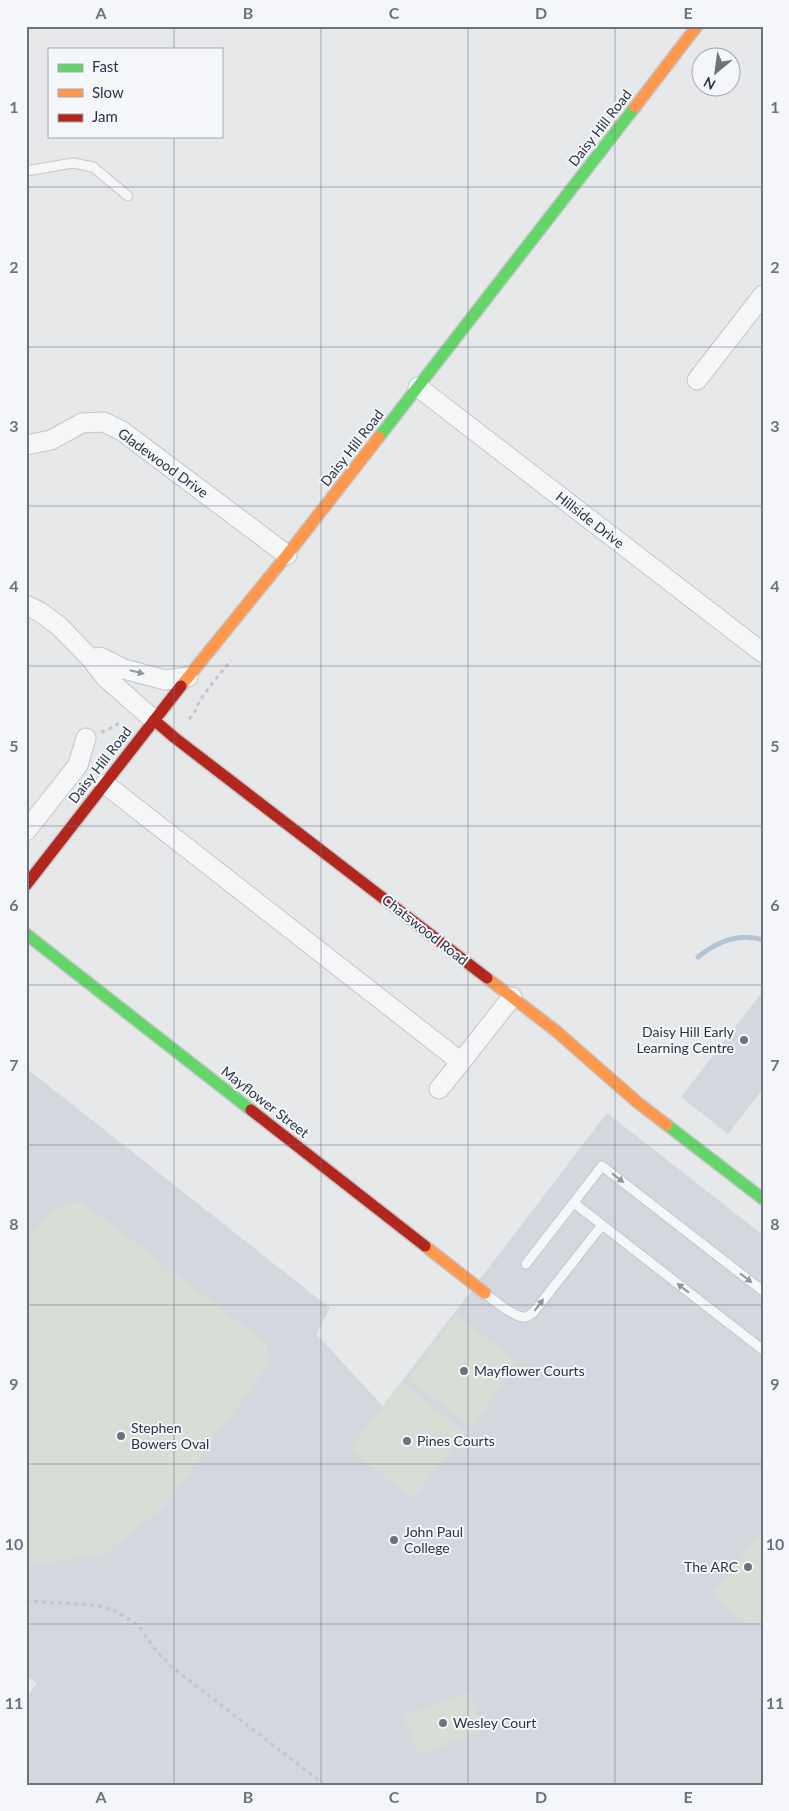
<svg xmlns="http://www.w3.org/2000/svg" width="789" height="1811" viewBox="0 0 789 1811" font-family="Lato,sans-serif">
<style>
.built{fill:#d4d7dd}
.green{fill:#d6ded6}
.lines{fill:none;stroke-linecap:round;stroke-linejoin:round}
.stream{stroke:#b4c4d5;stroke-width:5}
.lane-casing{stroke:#c4c6c8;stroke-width:11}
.street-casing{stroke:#c4c6c8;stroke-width:21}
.fast-casing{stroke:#c4c6c8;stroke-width:14}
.slow-casing{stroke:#c4c6c8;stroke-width:14}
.jam-casing{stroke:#c4c6c8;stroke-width:14}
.path{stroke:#c5c6ca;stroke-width:3;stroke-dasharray:4 4;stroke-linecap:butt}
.lane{stroke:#f5f6f7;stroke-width:9}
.street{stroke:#f5f6f7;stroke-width:19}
.fast{stroke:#63d668;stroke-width:11}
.slow{stroke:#ff974d;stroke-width:11}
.jam{stroke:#b3261e;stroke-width:11}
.oneway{fill:#90959e}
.grid{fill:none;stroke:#6c737f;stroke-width:1;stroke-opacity:0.55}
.poi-dot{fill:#6c737f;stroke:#f4f6f9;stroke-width:2}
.labels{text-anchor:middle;stroke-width:4;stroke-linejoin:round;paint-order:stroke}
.street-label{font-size:14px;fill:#2b3445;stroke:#f4f6f9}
.poi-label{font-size:14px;fill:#2b3445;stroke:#f4f6f9;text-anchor:start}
.neatline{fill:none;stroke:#6c737f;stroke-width:2}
.grid-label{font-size:16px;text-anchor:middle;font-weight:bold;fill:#6c737f}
</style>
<rect width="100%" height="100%" fill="#e6e8ea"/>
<path class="built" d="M763 991V1089L728 1134 681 1097Z
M26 1068 330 1308 316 1334 383 1406 607 1113 763 1235V1785H26V1698L37 1683 26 1675Z"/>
<path class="green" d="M79 1200 266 1343 269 1364 164 1507 105 1554 42 1564 26 1560V1243L52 1210Z
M456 1315 519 1363 472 1427 408 1379Z
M402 1382 465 1432 413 1499 349 1449Z
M759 1535 763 1539V1624L747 1623 711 1595Z
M468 1692 484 1730 420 1755 403 1716Z"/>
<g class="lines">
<path class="stream" d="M698 957C716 942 740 932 763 940"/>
<defs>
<path id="lane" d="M26 171 73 163 93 167 128 196
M574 1203 763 1350
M526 1264 602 1166 763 1291
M487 1295C495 1301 516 1319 526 1317 527 1317 532 1313 533 1313L602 1225"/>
<path id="street" d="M697 380 763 295
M418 387 763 653
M26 445 51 440 82 423 104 422 122 431 287 555
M26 605 40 612 59 626 91 659 105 677 154 720
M91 659 100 657 124 669 165 680 188 677
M105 784 461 1062 512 997
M26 831 78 765 86 738
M439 1089 461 1062"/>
<path id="fast" d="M379 437 635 107
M26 934 251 1110
M667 1125 763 1199"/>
<path id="slow" d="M635 107 697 26
M181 686 287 555 379 437
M487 978 556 1031 637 1102 667 1125
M425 1246 485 1293"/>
<path id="jam" d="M154 720 175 738 487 978
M26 885 181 686
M251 1110 425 1246"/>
</defs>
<use href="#lane" class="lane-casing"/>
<use href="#street" class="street-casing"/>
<use href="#fast" class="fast-casing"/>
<use href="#slow" class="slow-casing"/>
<use href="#jam" class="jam-casing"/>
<path class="path" d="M189 719C196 714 196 706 201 699 210 685 221 673 231 660
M101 732 114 727 120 722
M26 1601 95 1605 116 1611 138 1625 154 1648 173 1668 325 1785"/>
<use href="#lane" class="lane"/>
<use href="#street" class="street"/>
<use href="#fast" class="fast"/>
<use href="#slow" class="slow"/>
<use href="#jam" class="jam"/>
</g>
<defs><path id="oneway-solid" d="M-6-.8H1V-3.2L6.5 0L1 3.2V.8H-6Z" transform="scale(1.25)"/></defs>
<g class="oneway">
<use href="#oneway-solid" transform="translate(137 672) rotate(14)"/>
<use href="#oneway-solid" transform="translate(618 1178) rotate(38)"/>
<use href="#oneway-solid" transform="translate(746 1278) rotate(38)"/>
<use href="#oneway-solid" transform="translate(683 1288) rotate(-142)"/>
<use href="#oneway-solid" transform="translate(539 1305) rotate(-52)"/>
</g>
<path class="grid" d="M174 26V49M321 26V1785M468 26V1785M615 26V1785M174 136V1785M26 187H763M26 347H763M26 506H763M26 666H763M26 826H763M26 985H763M26 1145H763M26 1305H763M26 1464H763M26 1624H763"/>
<g class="poi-dot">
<circle cx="744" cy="1040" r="5"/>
<circle cx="464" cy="1371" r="5"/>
<circle cx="121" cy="1436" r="5"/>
<circle cx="407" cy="1441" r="5"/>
<circle cx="394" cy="1540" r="5"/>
<circle cx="748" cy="1567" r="5"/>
<circle cx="443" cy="1723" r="5"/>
</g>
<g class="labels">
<g class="street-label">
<text transform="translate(600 128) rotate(-52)" y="5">Daisy Hill Road</text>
<text transform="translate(352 448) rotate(-52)" y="5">Daisy Hill Road</text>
<text transform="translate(163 463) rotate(36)" y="5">Gladewood Drive</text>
<text transform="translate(590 520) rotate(38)" y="5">Hillside Drive</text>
<text transform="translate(100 765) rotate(-52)" y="5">Daisy Hill Road</text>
<text transform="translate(425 930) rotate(38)" y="5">Chatswood Road</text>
<text transform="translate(265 1102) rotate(38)" y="5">Mayflower Street</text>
</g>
<g class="poi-label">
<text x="734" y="1037" text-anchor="end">Daisy Hill Early<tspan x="734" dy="16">Learning Centre</tspan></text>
<text x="474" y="1376">Mayflower Courts</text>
<text x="131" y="1433">Stephen<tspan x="131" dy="16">Bowers Oval</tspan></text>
<text x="417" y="1446">Pines Courts</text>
<text x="404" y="1537">John Paul<tspan x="404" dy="16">College</tspan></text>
<text x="738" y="1572" text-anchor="end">The ARC</text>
<text x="453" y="1728">Wesley Court</text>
</g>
</g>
<rect width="789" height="1811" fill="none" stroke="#f4f6f9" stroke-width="55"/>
<rect x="48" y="48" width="175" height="90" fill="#f4f6f9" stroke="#a4a8b1"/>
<rect x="58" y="64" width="25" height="8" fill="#63d668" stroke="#a4a8b1"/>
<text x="92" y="72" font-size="15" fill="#2b3445">Fast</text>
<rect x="58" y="89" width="25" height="8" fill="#ff974d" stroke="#a4a8b1"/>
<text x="92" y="98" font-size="15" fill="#2b3445">Slow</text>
<rect x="58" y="114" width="25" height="8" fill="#b3261e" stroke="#a4a8b1"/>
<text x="92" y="122" font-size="15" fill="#2b3445">Jam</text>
<g transform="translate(716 72) rotate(209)"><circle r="24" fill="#f4f6f9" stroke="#a4a8b1"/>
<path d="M0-4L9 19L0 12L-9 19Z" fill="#6c737f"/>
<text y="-8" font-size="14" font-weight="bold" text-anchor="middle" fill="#2b3445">N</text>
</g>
<rect x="28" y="28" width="734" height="1756" class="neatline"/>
<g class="grid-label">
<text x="101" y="19">A</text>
<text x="248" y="19">B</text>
<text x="394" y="19">C</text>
<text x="541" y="19">D</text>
<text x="688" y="19">E</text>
<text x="14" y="113">1</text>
<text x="775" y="113">1</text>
<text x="14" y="273">2</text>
<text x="775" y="273">2</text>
<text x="14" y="432">3</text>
<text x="775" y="432">3</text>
<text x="14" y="592">4</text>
<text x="775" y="592">4</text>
<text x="14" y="752">5</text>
<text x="775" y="752">5</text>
<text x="14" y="911">6</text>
<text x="775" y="911">6</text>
<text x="14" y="1071">7</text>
<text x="775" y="1071">7</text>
<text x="14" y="1230">8</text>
<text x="775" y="1230">8</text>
<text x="14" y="1390">9</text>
<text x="775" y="1390">9</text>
<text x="14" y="1550">10</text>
<text x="775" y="1550">10</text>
<text x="14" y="1709">11</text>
<text x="775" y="1709">11</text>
<text x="101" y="1803">A</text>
<text x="248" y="1803">B</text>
<text x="394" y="1803">C</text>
<text x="541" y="1803">D</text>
<text x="688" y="1803">E</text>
</g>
</svg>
